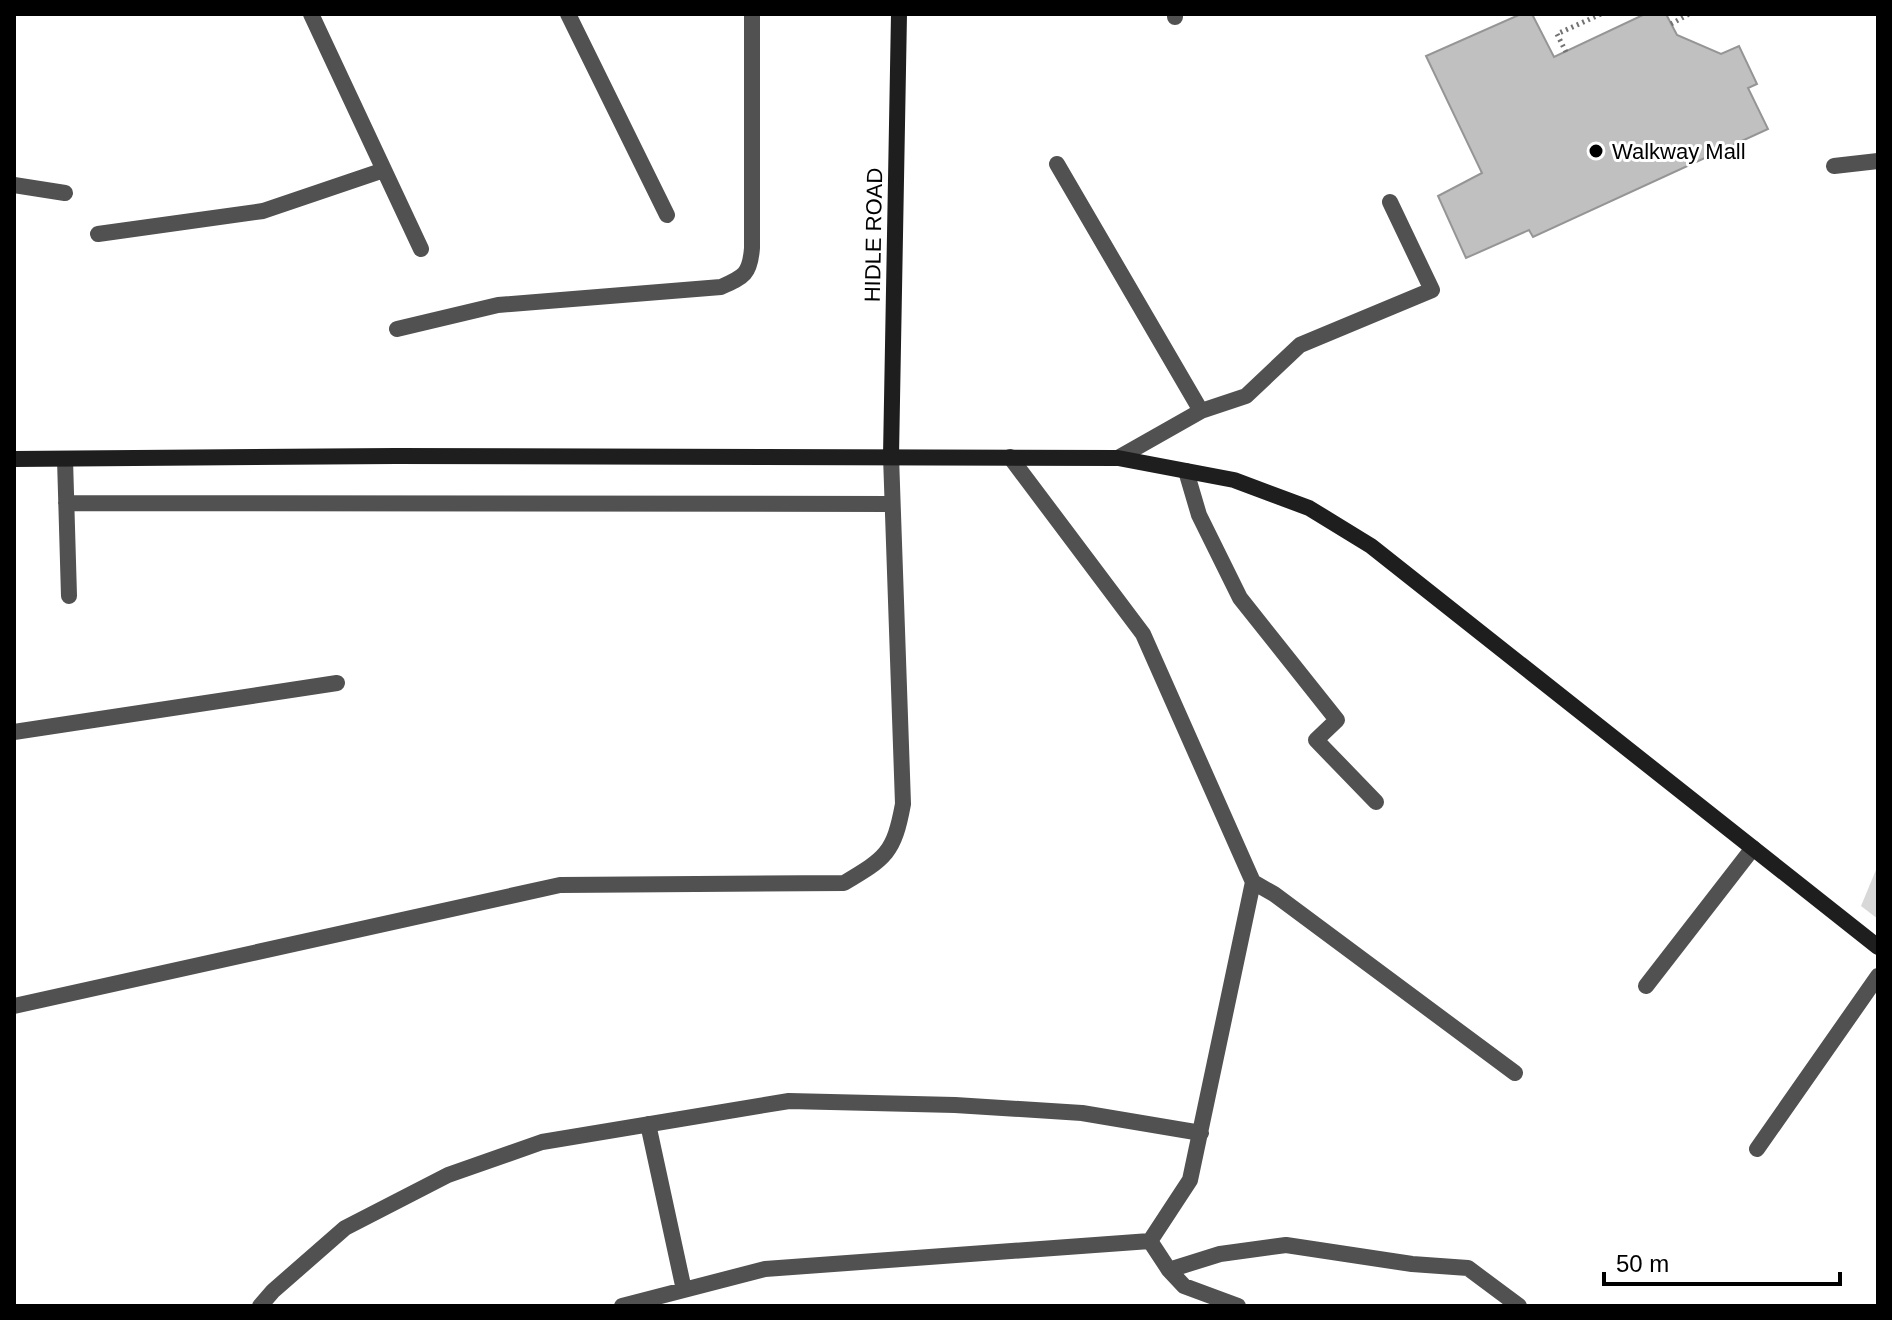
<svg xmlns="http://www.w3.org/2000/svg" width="1892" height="1320" viewBox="0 0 1892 1320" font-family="Helvetica,sans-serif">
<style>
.green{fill:#d8d8d8}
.building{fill:#c0c0c0;stroke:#959595;stroke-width:2}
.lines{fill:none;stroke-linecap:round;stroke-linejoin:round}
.path{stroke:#737373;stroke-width:5;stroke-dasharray:2 4;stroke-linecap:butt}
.lane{stroke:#515151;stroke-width:16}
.street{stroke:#515151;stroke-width:16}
.secondary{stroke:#1e1e1e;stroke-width:16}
.poi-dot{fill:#000;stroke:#fff;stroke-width:3}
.labels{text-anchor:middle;stroke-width:6;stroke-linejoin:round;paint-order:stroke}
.poi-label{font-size:22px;fill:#000;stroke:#fff;text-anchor:start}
.street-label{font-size:22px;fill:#000;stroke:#fff}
</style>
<rect width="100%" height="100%" fill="#fff"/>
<path class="green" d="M1878 865V919L1861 906Z"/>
<path class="building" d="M1521 14H1532L1554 57 1645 14H1666L1677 35 1721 54 1739 46 1757 84 1748 88 1768 129 1533 237 1529 230 1466 258 1438 196 1482 173 1426 56Z"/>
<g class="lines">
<path class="path" d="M1671 24 1689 14
M1566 52 1557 34 1601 14"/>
<path class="lane" d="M1175 17V14
M14 185 65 193
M1646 986 1753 848"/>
<path class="street" d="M311 14 421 249
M568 14 667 215
M1057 164 1201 411
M1834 166 1878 161
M98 234 263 211 384 170
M397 329 498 305 721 287C744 277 750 274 752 248V14
M1118 458 1201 411 1246 396 1300 345 1432 290 1390 202
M65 459 69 596
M1186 471 1199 515 1240 598 1337 720 1316 740 1376 802
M66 503 892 504
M14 732 337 683
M1253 882 1274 894 1515 1073
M14 1006 560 885 844 883C886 858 894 853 903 804L891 456
M648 1124 684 1290
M1757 1149 1878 976
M1150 1241 1169 1270 1184 1286 1238 1306
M1169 1270 1220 1254 1286 1245 1412 1264 1468 1268 1519 1306
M260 1306 273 1291 345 1228 448 1175 542 1142 789 1101 955 1105 1082 1113 1201 1133
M622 1306 765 1269 1150 1241 1190 1180 1253 882 1143 634 1010 457"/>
<path class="secondary" d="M891 456 899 14
M14 459 396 456 1118 458 1234 480 1309 508 1371 546 1878 947"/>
</g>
<circle class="poi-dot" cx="1596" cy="151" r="8"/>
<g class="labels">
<g class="poi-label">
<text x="1612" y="159">Walkway Mall</text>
</g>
<g class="street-label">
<text transform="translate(873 235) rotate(-89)" y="8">HIDLE ROAD</text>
</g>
</g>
<rect width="1892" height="1320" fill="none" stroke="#000000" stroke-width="32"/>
<path d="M1604 1272v12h236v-12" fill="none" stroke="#000000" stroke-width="4"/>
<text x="1616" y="1272" font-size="24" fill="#000000" stroke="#ffffff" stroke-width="6" paint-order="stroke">50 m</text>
</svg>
